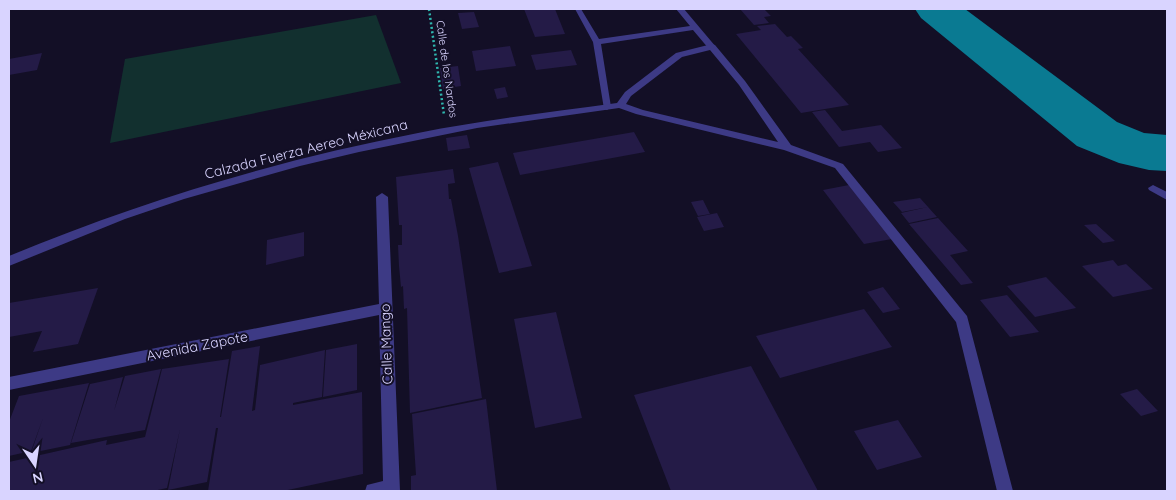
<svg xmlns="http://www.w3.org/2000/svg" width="1176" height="500" viewBox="0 0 1176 500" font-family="Quicksand,sans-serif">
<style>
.green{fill:#12302f}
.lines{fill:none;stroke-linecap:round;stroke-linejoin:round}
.taxiway{fill:#0a7a92;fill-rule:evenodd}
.building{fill:#241b47}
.path{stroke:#2fb8b0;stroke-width:2.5;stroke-dasharray:2 2.5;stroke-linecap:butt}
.service{fill:#3d3a85;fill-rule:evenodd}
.minor{fill:#3d3a85;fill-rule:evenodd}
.labels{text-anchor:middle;stroke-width:4;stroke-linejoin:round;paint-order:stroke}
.far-street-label{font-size:11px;fill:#d9d4ff;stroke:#130f26}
.street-label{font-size:14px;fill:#d9d4ff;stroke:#130f26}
</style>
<rect width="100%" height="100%" fill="#130f26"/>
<path class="green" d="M376 15 401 83 110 143 125 59Z"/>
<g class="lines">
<path class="taxiway" d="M915 9H965L1117 122 1144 133 1167 135V171L1149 170 1119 163 1077 146 921 18Z"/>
</g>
<path class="building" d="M524 9H555L565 34 535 37Z
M740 9H764L771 16 764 17 769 23 754 25Z
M474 12 479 27 462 29 458 13Z
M775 24 787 37 791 36 803 48 798 49 849 105 801 113 736 34 761 30 757 26Z
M510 46 516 66 476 71 472 51Z
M571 50 577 65 536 70 531 55Z
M42 53 37 70 9 75V59Z
M458 66 461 86 443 89 440 68Z
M505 87 508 97 497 99 494 89Z
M825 110 842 131 881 125 902 148 878 152 870 142 839 147 812 112Z
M634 132 645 152 520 175 513 153Z
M467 135 470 148 448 151 446 138Z
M498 162 532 266 499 273 469 168Z
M453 169 455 183 448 184 449 199H451L458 236 482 398 410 413 407 308 404 309 403 286 401 287 399 266 398 245H402V225H399L396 177Z
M849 185 892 239 864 244 823 190Z
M920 198 937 217 909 223 901 213 928 207 902 212 893 202Z
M703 200 710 214 698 216 691 202Z
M717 213 724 227 704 231 697 217Z
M938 218 968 251 950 255 973 283 961 285 909 224Z
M1096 224 1115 241 1103 243 1084 225Z
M304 232V256L266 265 267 240Z
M1113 260 1118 266 1126 264 1153 289 1113 297 1082 266Z
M1046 277 1076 308 1035 317 1007 286Z
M883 287 900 309 883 313 867 292Z
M98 288 78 344 33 352 42 331 9 337V303Z
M1007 295 1039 332 1010 337 980 300Z
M864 309 892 347 780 378 756 336Z
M556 312 582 418 535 428 514 319Z
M357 344V390L323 397 326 350Z
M260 346 252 411 255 410 260 365 325 350 322 397 293 403V405L362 392 363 474 283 491H208L218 428H216L207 482 168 490 180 429 167 488 153 491H9V462L107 440 106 445 145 437 162 369 229 359 220 417H221L232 351Z
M751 366 818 491H671L634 395Z
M161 369 145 430 71 443 90 384 123 377 114 411 125 376Z
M89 383 70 445 31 453 43 418 31 451 9 456V422L19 396Z
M1137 389 1158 411 1141 416 1120 394Z
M486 399 497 491H411V476L416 475 412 414Z
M898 420 922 457 877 470 854 431Z"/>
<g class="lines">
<path class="path" d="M429 9 444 115"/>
<path class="service" d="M575 9H581L599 39 690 26 676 9H684L716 47 709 49 693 30 601 44 611 107 607 110 604 109 593 42Z
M1153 185 1167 192V200L1149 190 1148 188Z"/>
<path class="minor" d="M712 44 715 45 745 81 791 145 843 164 967 316 1013 491H997L956 322 835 168 784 150 636 114 619 108 477 128 359 152 300 166 184 199 125 219 9 266V256C141 201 278 160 418 133 484 120 551 112 617 103L625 92 676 53ZM710 50 739 85 778 142 643 110 626 104 631 96 682 57Z
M382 193 388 197 400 491H365L367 485 383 481 379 315 9 390V377L379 304 376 197Z"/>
</g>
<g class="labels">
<g class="far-street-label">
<text transform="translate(447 69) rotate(82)" y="4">Calle de los Nardos</text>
</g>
<g class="street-label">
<text transform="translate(306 149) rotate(-14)" y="5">Calzada Fuerza Aereo Méxicana</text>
<text transform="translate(386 344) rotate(-92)" y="5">Calle Mango</text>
<text transform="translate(197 346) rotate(-11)" y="5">Avenida Zapote</text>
</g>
</g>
<rect width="1176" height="500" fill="none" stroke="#d9d4ff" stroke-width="20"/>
<g transform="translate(35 465) rotate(167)" stroke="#130f26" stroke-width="4" paint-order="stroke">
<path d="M0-4L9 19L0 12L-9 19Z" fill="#d9d4ff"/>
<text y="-8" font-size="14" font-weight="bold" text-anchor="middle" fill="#d9d4ff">N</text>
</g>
</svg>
